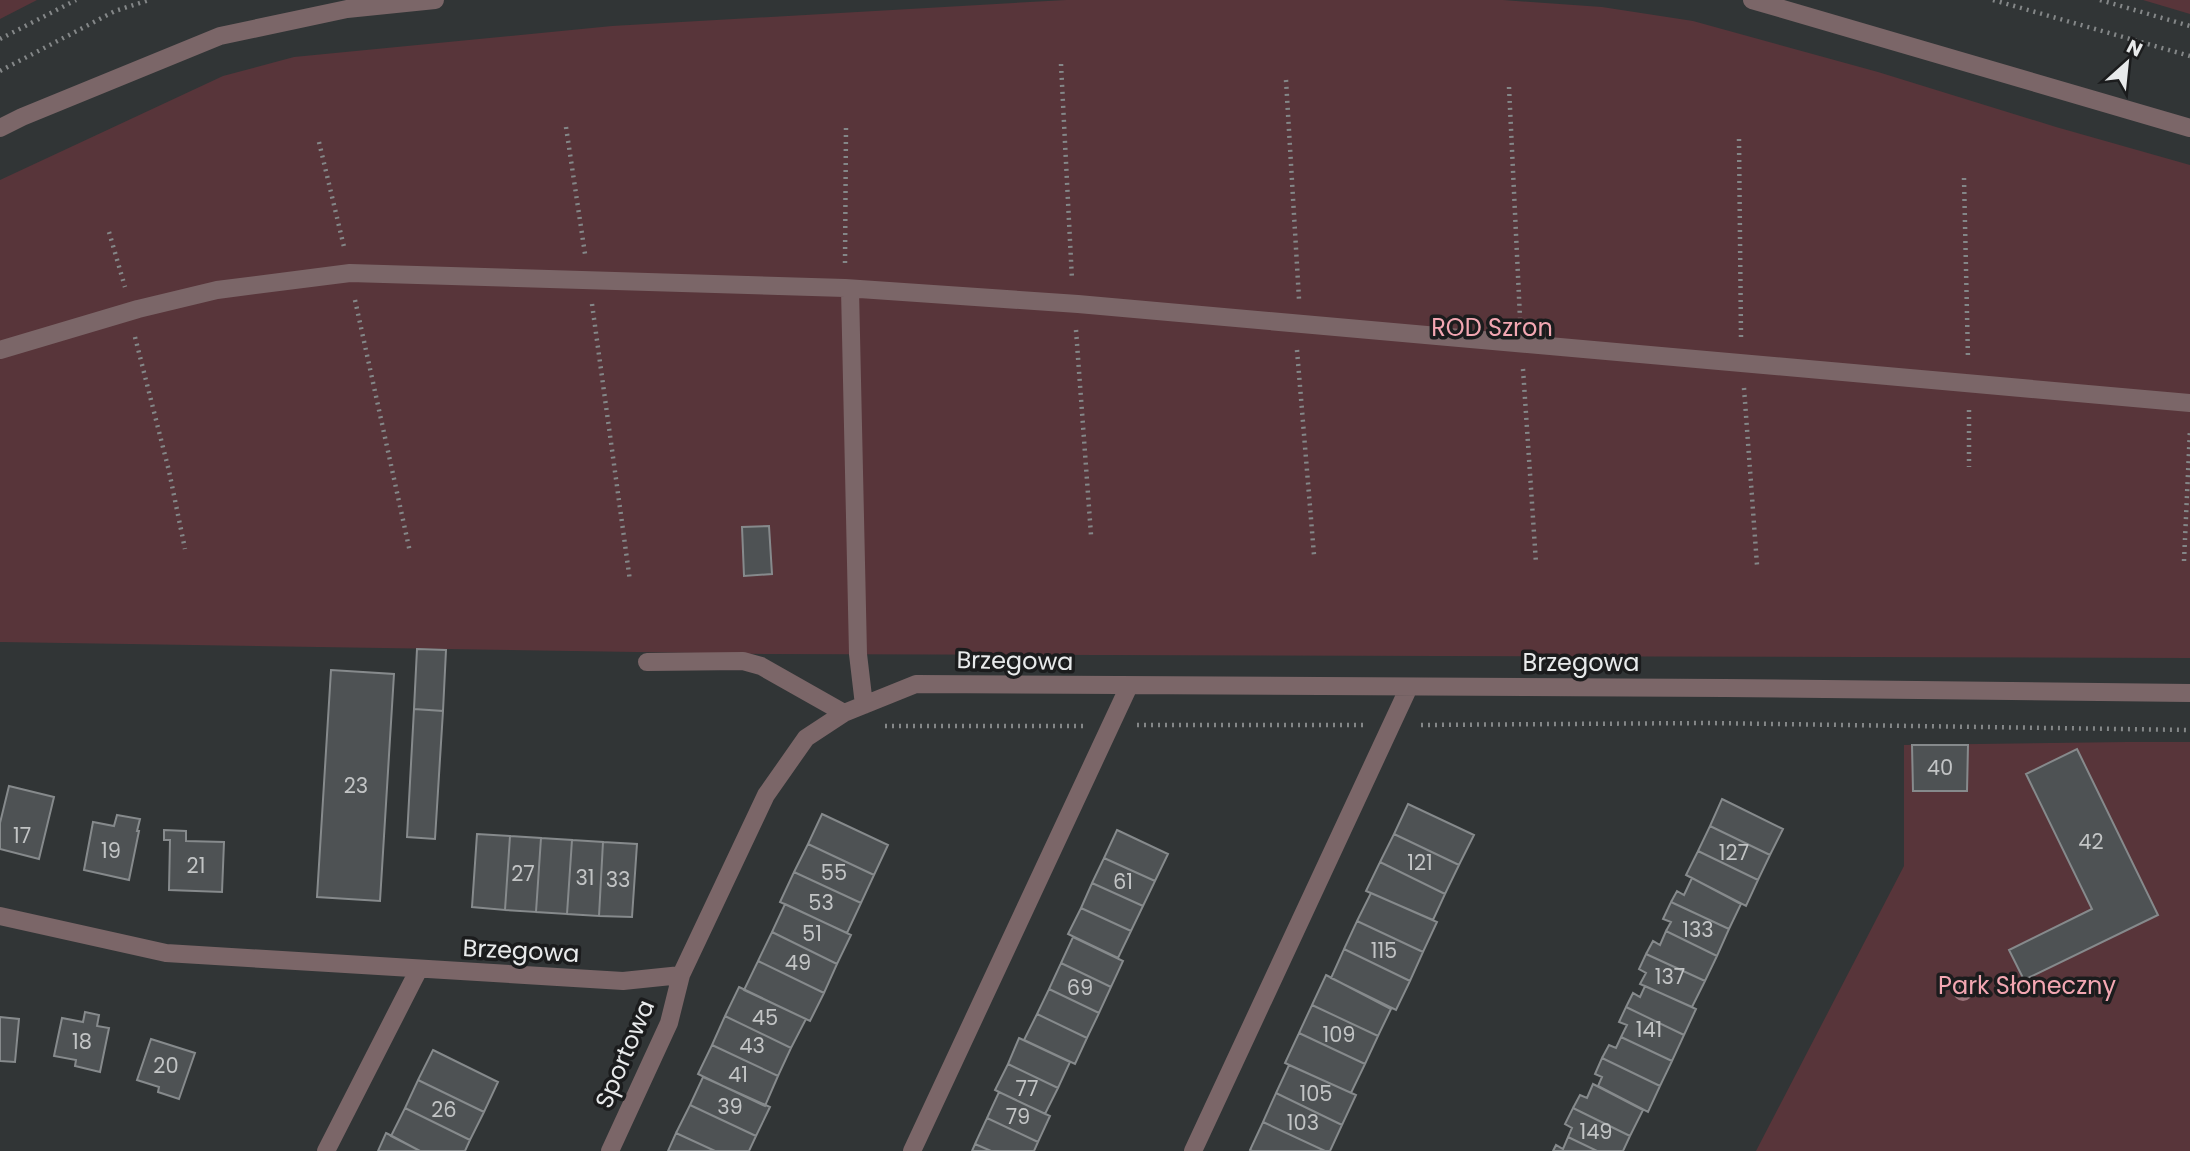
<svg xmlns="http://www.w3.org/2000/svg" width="2190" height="1151" viewBox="0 0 2190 1151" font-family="Poppins,sans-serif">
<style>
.green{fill:#58353a}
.building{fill:#4e5254;stroke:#868a8c;stroke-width:2}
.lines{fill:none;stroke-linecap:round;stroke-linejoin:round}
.path{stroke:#848788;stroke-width:4.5;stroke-dasharray:2 5;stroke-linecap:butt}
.minor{stroke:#7b6668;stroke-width:18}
.tree{fill:#9c747a}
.labels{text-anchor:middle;stroke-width:7;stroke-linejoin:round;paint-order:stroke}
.number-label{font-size:21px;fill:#c2c4c5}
.park-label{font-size:24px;fill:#f3a7b2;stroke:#1b1c1d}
.street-label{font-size:24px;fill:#e8eaeb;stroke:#1b1c1d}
</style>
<rect width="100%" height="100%" fill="#313536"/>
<path class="green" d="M0 0H37L0 19Z
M1066 0H1503L1602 7 1693 21 1878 72 2056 127 2190 165V658L765 654 0 642V180L223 76 294 57 612 26Z
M2143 0H2190V14Z
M2127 742H2190V1151H1756L1904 866V745Z"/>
<path class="building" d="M769 526 772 574 744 576 742 527Z
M417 649 446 650 443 711 414 709Z
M331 670 394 674 380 901 317 897Z
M414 709 443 711 435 839 407 837Z
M1912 745H1968L1967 791H1913Z
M2077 749 2158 915 2024 980 2009 950 2092 909 2026 774Z
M9 786 54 797 39 859 0 849V823Z
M1722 799 1783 829 1770 855 1710 826Z
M1408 804 1474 835 1459 865 1394 834Z
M822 814 888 845 874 875 808 844Z
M117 815 140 819 137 831H139L129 880 84 870 93 822 114 826Z
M1710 826 1770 855 1758 880 1698 851Z
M164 830 186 831V841L224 842 222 892 169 890 170 840H164Z
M1117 830 1168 854 1155 881 1104 858Z
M477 834 510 836 505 910 472 907Z
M1394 834 1459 865 1445 894 1380 862Z
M510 836 541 838 536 912 505 910Z
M541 838 572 840 567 914 536 912Z
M572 840 603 842 599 916 567 914Z
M603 842 637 844 632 917 599 916Z
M808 844 874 875 861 903 794 872Z
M1698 851 1758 880 1746 906 1686 875Z
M1104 858 1155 881 1143 906 1092 883Z
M1380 862 1445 894 1433 920 1366 891Z
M794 872 861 903 847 933 780 902Z
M1692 878 1741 904 1729 929 1671 902 1677 891 1684 895Z
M1092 883 1143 906 1131 931 1081 908Z
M1371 893 1437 922 1423 952 1357 921Z
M1671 902 1729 929 1717 956 1666 931 1671 922 1663 919Z
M785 904 851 935 837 964 772 932Z
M1081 908 1131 931 1118 958 1068 934Z
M1357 921 1423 952 1410 981 1344 949Z
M1666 931 1717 956 1705 981 1646 954 1653 941 1660 945Z
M772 932 837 964 824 993 758 961Z
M1073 937 1123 961 1111 987 1061 963Z
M1344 949 1410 981 1396 1010 1331 978Z
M1646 954 1705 981 1692 1007 1640 984 1646 973 1639 969Z
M758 961 824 993 810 1021 744 990Z
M1061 963 1111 987 1099 1013 1049 989Z
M1326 975 1391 1009 1378 1036 1312 1005Z
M1645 986 1696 1009 1684 1035 1626 1007 1633 993 1640 997Z
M739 987 806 1019 791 1048 725 1016Z
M1049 989 1099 1013 1087 1038 1037 1014Z
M1312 1005 1378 1036 1365 1064 1299 1033Z
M1626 1007 1684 1035 1672 1061 1621 1037 1627 1025 1619 1022Z
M85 1012 99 1015 97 1026 109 1028 100 1072 75 1066 76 1060 54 1056 62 1018 83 1022Z
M1037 1014 1087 1038 1075 1064 1024 1040Z
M725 1016 791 1048 778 1076 712 1045Z
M0 1017 19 1019 15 1062 0 1061Z
M1299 1033 1365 1064 1351 1093 1285 1063Z
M1621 1037 1672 1061 1660 1086 1602 1058 1609 1045 1616 1048Z
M1019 1038 1070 1062 1058 1088 1008 1064Z
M151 1039 195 1053 179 1099 158 1092 159 1087 137 1080Z
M712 1045 778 1076 765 1106 698 1074Z
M433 1050 498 1082 484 1112 418 1080Z
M1602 1058 1660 1086 1648 1112 1598 1086 1602 1077 1595 1074Z
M1008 1064 1058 1088 1045 1114 995 1090Z
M1289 1065 1356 1095 1342 1125 1276 1093Z
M703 1077 770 1107 756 1136 690 1105Z
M418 1080 484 1112 470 1140 405 1108Z
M1593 1084 1643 1110 1630 1136 1573 1108 1580 1095 1587 1098Z
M999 1092 1050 1116 1038 1142 987 1118Z
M1276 1093 1342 1125 1330 1151H1325L1263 1122Z
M690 1105 756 1136 749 1151H715L676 1133Z
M405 1108 470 1140 465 1151H420L391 1136Z
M1573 1108 1630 1136 1623 1151H1597L1568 1137 1572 1128 1565 1124Z
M987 1118 1038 1142 1034 1151H991L975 1144Z
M1263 1122 1325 1151H1252L1250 1150Z
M386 1133 392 1136 420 1151H378Z
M676 1133 715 1151H668Z
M1568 1137 1597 1151H1553L1556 1145 1563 1149Z
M975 1144 991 1151H972Z"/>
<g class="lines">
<path class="path" d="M1993 0 2190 56
M2100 0 2190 26
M0 39 76 0
M1061 64 1072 280
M0 71 115 11 149 0
M1286 80 1299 299
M1509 87 1520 318
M566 127 585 254
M1739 139 1741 337
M319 142 344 247
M1964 178 1968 359
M109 232 125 287
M845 263 846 127
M355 300 410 552
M592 304 630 581
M1076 330 1091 535
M135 337 169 471 185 549
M1297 350 1314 555
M1523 369 1536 563
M1744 388 1757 565
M1969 410V467
M2184 561 2190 429
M1137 725H1363
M1421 725 1707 723 2190 730
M885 726H1083"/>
<path class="minor" d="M1752 0 2190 128
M0 128 22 117 220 36 347 9 435 0
M850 289 858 654 864 705
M0 350 138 309 217 290 350 273 845 288 1078 304 2190 403
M647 662 743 661 761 666 844 713
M0 916 166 953 623 981 681 975
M326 1151 419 969
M610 1151 669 1023 681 975 766 795 806 738 844 713 916 684 1724 688 2190 693
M912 1151 1129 686
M1193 1151 1409 687"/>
</g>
<circle class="tree" cx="1963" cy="991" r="10"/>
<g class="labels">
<g class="number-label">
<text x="1940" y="775">40</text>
<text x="356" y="793">23</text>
<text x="22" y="843">17</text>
<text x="2091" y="849">42</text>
<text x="111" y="858">19</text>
<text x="1734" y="860">127</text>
<text x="1420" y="870">121</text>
<text x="196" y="873">21</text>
<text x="834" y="880">55</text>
<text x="523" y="881">27</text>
<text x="585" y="885">31</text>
<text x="618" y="887">33</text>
<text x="1123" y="889">61</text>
<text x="821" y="910">53</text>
<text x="1698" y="937">133</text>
<text x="812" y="941">51</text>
<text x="1384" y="958">115</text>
<text x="798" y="970">49</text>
<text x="1670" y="984">137</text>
<text x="1080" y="995">69</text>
<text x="765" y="1025">45</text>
<text x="1649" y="1037">141</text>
<text x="1339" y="1042">109</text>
<text x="82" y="1049">18</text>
<text x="752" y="1053">43</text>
<text x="166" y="1073">20</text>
<text x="738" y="1082">41</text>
<text x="1027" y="1096">77</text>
<text x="1316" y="1101">105</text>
<text x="730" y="1114">39</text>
<text x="444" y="1117">26</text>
<text x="1018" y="1124">79</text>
<text x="1303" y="1130">103</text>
<text x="1596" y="1139">149</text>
</g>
<g class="park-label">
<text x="1492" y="336">ROD Szron</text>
<text x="2027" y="994">Park Słoneczny</text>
</g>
<g class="street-label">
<text transform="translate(1015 661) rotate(1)" y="8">Brzegowa</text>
<text x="1581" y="671">Brzegowa</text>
<text transform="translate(521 951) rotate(3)" y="8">Brzegowa</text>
<text transform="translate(625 1054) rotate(-67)" y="8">Sportowa</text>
</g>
</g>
<g transform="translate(2127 63) rotate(27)" stroke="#1b1c1d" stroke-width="5" paint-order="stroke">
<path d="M0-5L12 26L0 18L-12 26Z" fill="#e8eaeb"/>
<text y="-10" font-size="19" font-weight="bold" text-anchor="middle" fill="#e8eaeb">N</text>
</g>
</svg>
